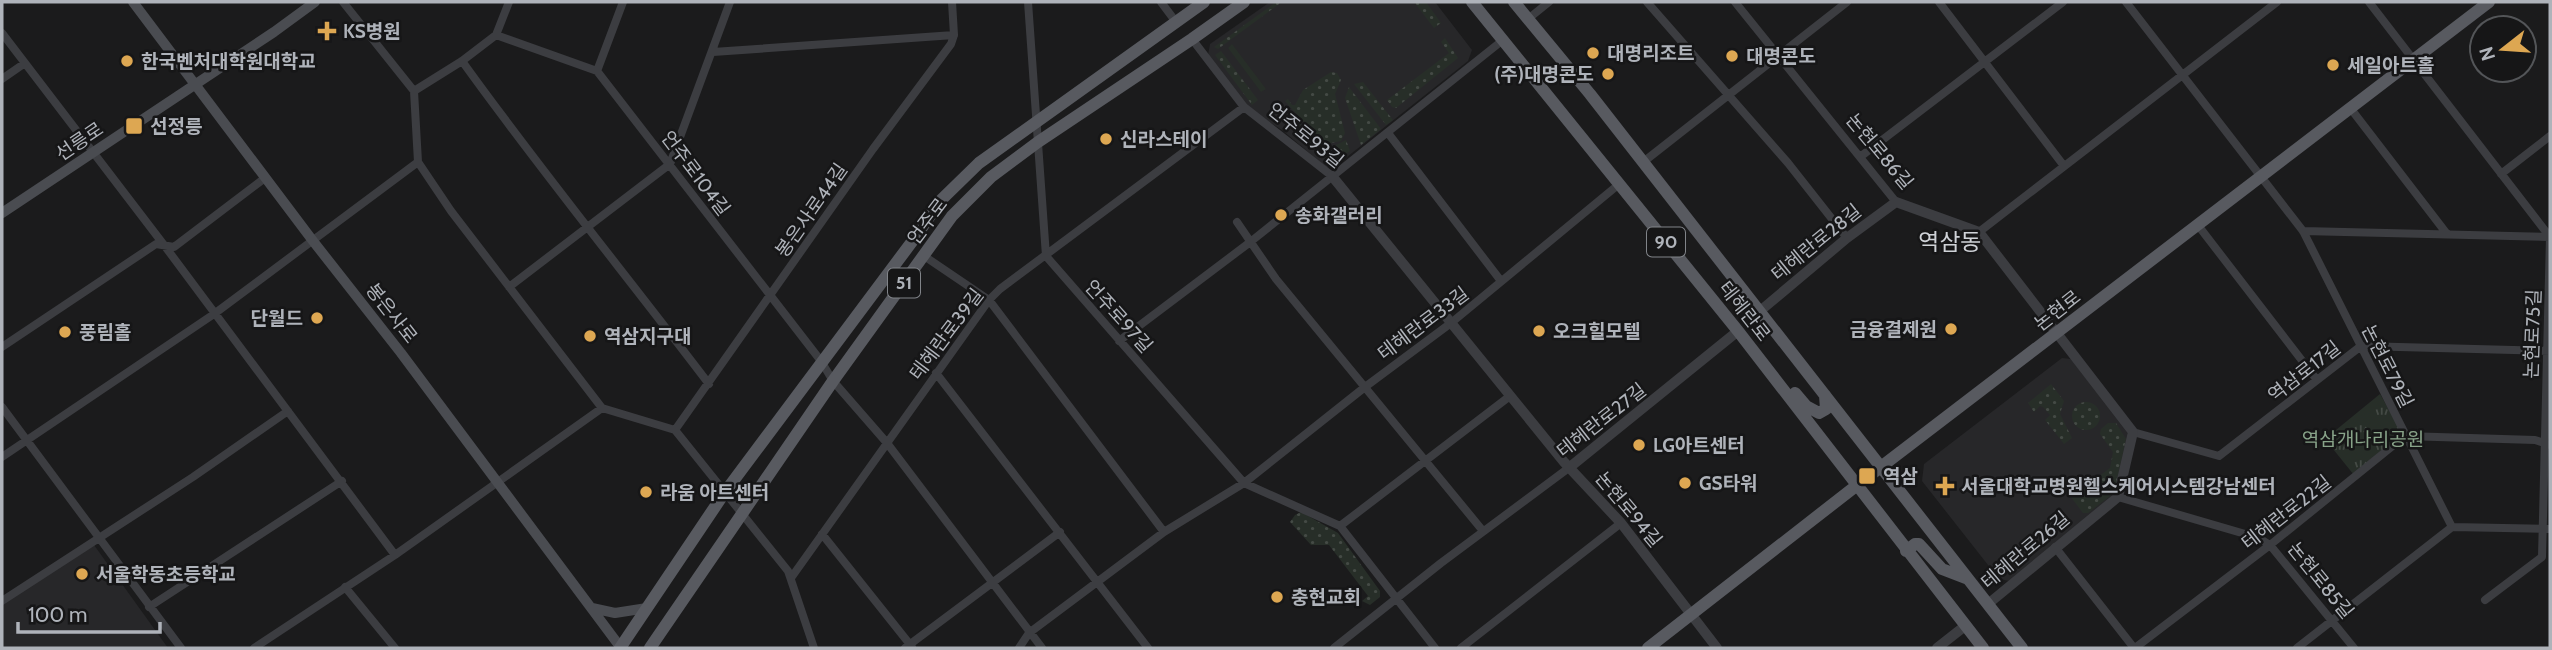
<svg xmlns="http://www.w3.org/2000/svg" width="2552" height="650" viewBox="0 0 2552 650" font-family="Cabin,'Noto Sans KR',sans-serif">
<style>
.built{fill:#272729}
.grass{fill:#272e28}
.park{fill:url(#park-tufts)}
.garden{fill:url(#garden-dots)}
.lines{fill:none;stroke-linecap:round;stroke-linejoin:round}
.minor{stroke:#3c3d41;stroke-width:8}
.tertiary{stroke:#3c3d41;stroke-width:10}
.secondary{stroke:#4a4c51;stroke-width:10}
.primary{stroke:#585a60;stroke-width:12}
.poi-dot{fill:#dda752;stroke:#161617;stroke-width:2.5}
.labels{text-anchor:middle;stroke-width:5;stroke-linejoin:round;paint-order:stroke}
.shield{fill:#161617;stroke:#818489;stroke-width:2}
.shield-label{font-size:18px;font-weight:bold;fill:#afb3ba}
.poi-label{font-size:19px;font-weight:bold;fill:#afb3ba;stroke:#161617;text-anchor:start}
.street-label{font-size:19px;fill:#afb3ba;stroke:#161617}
.park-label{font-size:19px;fill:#88a389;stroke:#161617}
.quarter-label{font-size:23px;fill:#cfd2d7;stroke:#161617}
</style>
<defs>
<pattern id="park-tufts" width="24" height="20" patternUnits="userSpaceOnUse" patternTransform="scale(1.75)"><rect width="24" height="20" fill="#272e28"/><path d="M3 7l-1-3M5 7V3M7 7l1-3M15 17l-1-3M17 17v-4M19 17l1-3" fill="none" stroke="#444a45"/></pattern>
<pattern id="garden-dots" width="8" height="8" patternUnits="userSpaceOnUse" patternTransform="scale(1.75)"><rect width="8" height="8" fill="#272e28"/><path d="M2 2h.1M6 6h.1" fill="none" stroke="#444a45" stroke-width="1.8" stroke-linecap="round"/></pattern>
</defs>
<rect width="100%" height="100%" fill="#1b1b1c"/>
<path class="built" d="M1270 2H1435L1472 50 1468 61 1333 168 1326 167 1282 130 1248 109 1208 55 1210 44Z
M2062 358 2071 359 2129 435 2117 494 2010 581 1999 579 1922 481 1924 464Z
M94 545 168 648H2V604Z"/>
<path class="grass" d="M1232 44 1266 89 1261 92 1228 48Z"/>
<path class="park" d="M2380 394 2404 437 2354 475 2325 439Z"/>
<path class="garden" d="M1276 2H1282L1218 49 1214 47Z
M1414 2H1426L1441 23 1434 28Z
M1445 38 1458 58 1396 108 1392 107 1387 100 1449 53 1441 42Z
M1221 51 1258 100 1252 105 1215 55Z
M1331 72 1337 73 1341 80 1335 94 1345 133 1341 141 1326 144 1320 141 1285 101 1288 99 1292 105H1295L1303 90Z
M1363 82 1393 120 1386 125 1354 84Z
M1349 87 1381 129 1361 145 1345 98Z
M1296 119 1318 143 1330 147 1327 159 1286 123 1290 120Z
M1346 140 1350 151 1334 162H1330L1334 146Z
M2051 384 2064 401 2060 414 2072 438 2064 444 2045 420 2050 415 2043 407 2040 406 2034 412 2028 403Z
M2072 416a14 14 0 1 1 28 0a14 14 0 1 1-28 0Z
M2108 423H2116L2126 439 2114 493 2088 513H2083L2071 497 2110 468 2113 452 2100 434 2101 429Z
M1301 512 1338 533 1380 591V597L1370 605 1362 601 1368 596 1329 545H1311L1290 522 1295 515Z"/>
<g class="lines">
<path class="minor" d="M343 2 414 91 418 162 451 211 602 408 675 430 788 571 814 648
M1028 2 1046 256 1244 483 1340 526 1435 648
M1161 2 1176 22
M1647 2 1788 163 1847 238
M1735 2 1896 202
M1939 2 2064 166
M2126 2 2303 231 2452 527
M2369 2 2550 237 2542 557 2485 600
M1528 19 1549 2
M2 33 164 245 395 555
M496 35 597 71 821 361 833 381 887 443 1042 648
M1192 39 1244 107 1332 176
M713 52 954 35
M462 61C541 171 627 276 709 384
M597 71 623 2
M2 79 25 63
M414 91 462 61 496 35 509 2
M2351 109 2447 234
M1388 133 1501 281
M1860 157 2063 2
M1642 163 1847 2
M2501 174 2550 136
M1237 222 1276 279 1483 531
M2197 224 2317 380
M2303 231 2550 237
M1979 232 2277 2
M924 256 989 300 1164 532
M509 287 670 164 730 2
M1119 341 1249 243 1503 40
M2 347 156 244 174 247 265 178
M936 373 1148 648
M2 407 181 648
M675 430 873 149 951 44 954 35 952 2
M2133 432 2219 456 2361 346 2550 351
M2 457 214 314 418 162
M2118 497 2259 538 2270 545 2354 648
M1340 526 1510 396
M2452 527 2550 529
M822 534 912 647
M2055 547 2134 648
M791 578 989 300 1000 289 1244 107
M345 587 395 648
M2 601 193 477 288 411
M149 607 342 481
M254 648 395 555 602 408
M905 648 1060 532
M1019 648 1029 633 1164 532 1244 483 1365 387 1451 323 1618 185
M1334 648 1441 563 1570 467
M1461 648 1621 523
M2135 648 2270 545 2405 436 2535 440 2550 445
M2297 648 2452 527"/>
<path class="tertiary" d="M1332 176 1564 462 1621 523 1717 648
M1760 311 1847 238 1896 202 1979 232 2133 432 2118 497 1988 604
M1570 467 1738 331
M1937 648 1965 626"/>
<path class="secondary" d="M133 2 313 241 401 353 621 648
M2 213 274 32 315 2
M592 608 615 613 647 608"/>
<path class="primary" d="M1472 2 1738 331 1983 648
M1514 2 1590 94 2022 648
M1795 393 1806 406 1819 413 1826 409 1825 395
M1906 551 1915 544H1919L1942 569 1968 579
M620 648 725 492 914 239 940 201 979 163 1204 2
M650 648 833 381 952 216 991 177 1038 142 1192 39 1244 2
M1648 648 1856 486 2489 2"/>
</g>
<g class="poi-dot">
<path d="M323.5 20.5h7v7h7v7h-7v7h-7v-7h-7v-7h7z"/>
<circle cx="1593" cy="53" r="7"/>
<circle cx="1732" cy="56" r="7"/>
<circle cx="127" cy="61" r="7"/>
<circle cx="2333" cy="65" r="7"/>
<circle cx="1608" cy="74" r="7"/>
<rect x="125" y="117" width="18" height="18" rx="3.5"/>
<circle cx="1106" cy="139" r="7"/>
<circle cx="1281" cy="215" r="7"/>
<circle cx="317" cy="318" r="7"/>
<circle cx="1951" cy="329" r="7"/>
<circle cx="1539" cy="331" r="7"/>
<circle cx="65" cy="332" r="7"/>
<circle cx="590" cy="336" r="7"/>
<circle cx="1639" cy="445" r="7"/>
<rect x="1858" y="467" width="18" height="18" rx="3.5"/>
<circle cx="1685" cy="483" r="7"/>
<path d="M1941.5 475.5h7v7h7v7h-7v7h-7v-7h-7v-7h7z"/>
<circle cx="646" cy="492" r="7"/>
<circle cx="82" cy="574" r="7"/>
<circle cx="1277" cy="597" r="7"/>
</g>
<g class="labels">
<g class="shield">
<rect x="1647" y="227.5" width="38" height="29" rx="5"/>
<rect x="888" y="268.5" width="32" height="29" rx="5"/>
</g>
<g class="shield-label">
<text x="1666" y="248">90</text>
<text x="904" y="289">51</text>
</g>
<g class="poi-label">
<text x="343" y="38">KS병원</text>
<text x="1607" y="60">대명리조트</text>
<text x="1746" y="63">대명콘도</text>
<text x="141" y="68">한국벤처대학원대학교</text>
<text x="2347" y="72">세일아트홀</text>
<text x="1594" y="81" text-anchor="end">(주)대명콘도</text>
<text x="150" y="133">선정릉</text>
<text x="1120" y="146">신라스테이</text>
<text x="1295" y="222">송화갤러리</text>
<text x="303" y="325" text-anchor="end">단월드</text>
<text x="1937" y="336" text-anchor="end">금융결제원</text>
<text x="1553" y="338">오크힐모텔</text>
<text x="79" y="339">풍림홀</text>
<text x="604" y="343">역삼지구대</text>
<text x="1653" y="452">LG아트센터</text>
<text x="1883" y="483">역삼</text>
<text x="1699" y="490">GS타워</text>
<text x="1961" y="493">서울대학교병원헬스케어시스템강남센터</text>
<text x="660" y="499">라움 아트센터</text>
<text x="96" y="581">서울학동초등학교</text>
<text x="1291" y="604">충현교회</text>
</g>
<g class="street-label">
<text transform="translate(1306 135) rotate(39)" y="7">언주로93길</text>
<text transform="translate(79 141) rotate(-34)" y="7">선릉로</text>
<text transform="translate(1880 151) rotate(50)" y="7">논현로86길</text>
<text transform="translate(696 173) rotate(53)" y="7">언주로104길</text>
<text transform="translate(811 210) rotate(-55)" y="7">봉은사로44길</text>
<text transform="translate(927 221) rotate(-53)" y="7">언주로</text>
<text transform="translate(1816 242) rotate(-39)" y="7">테헤란로28길</text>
<text transform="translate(2057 310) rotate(-38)" y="7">논현로</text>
<text transform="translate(1745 311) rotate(52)" y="7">테헤란로</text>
<text transform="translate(392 313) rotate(52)" y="7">봉은사로</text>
<text transform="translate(1119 316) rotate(48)" y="7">언주로97길</text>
<text transform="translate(1423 323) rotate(-37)" y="7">테헤란로33길</text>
<text transform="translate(946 334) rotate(-53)" y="7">테헤란로39길</text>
<text transform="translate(2532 334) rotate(-88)" y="7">논현로75길</text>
<text transform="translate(2388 366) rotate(63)" y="7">논현로79길</text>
<text transform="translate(2304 371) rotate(-38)" y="7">역삼로17길</text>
<text transform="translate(1601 420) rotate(-38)" y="7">테헤란로27길</text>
<text transform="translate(1629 509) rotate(50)" y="7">논현로94길</text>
<text transform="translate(2286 512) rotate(-38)" y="7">테헤란로22길</text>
<text transform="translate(2025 550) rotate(-40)" y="7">테헤란로26길</text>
<text transform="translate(2321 580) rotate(51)" y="7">논현로85길</text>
</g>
<g class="park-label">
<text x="2363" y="446">역삼개나리공원</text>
</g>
<g class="quarter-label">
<text x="1950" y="250">역삼동</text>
</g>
</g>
<rect width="2552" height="650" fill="none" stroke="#afb3ba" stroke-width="7"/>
<g transform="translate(2503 49) rotate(253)"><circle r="33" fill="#161617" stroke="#535558" stroke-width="2"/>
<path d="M0-5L12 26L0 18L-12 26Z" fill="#dda752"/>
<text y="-10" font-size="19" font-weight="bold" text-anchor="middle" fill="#afb3ba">N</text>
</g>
<path d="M18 622v10h142v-10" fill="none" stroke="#afb3ba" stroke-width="3.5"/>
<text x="28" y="622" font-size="21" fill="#afb3ba" stroke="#161617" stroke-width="5" paint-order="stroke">100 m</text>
</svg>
